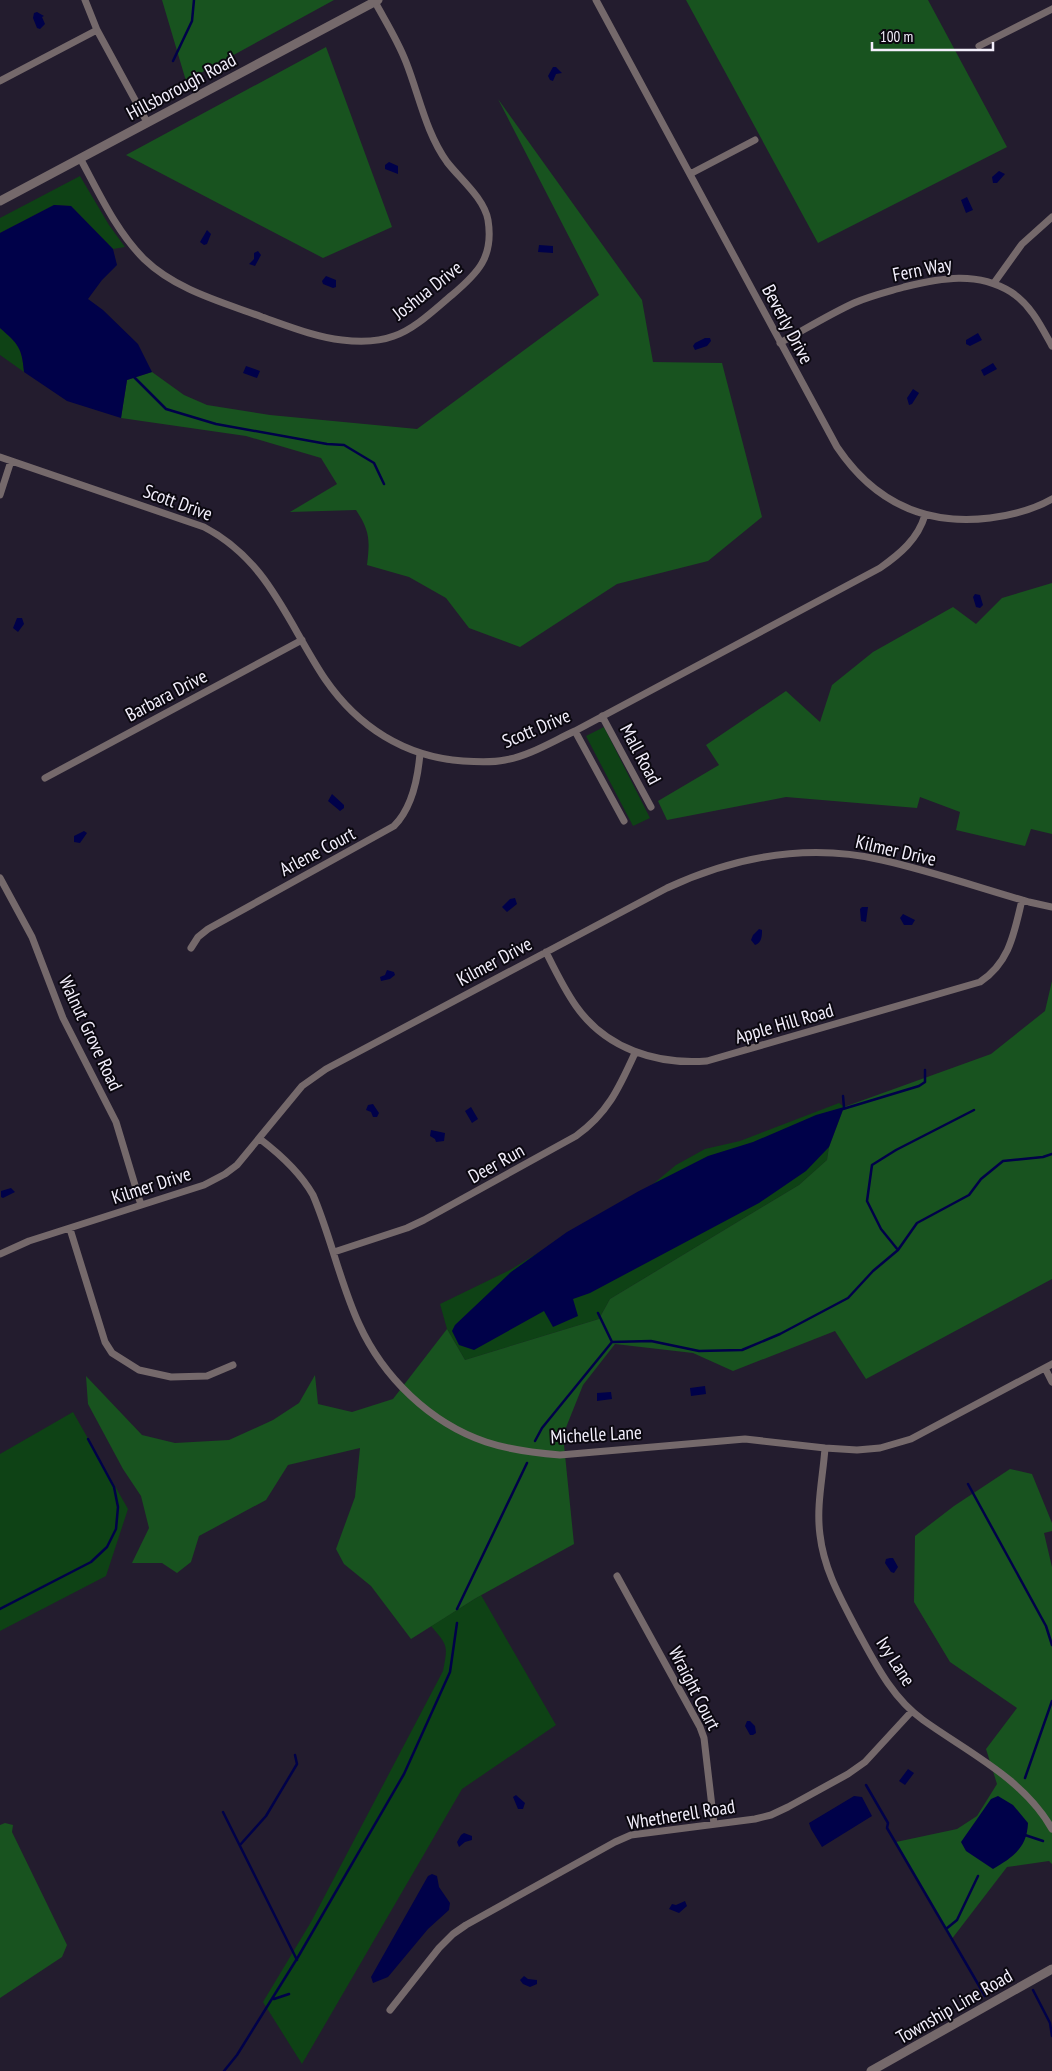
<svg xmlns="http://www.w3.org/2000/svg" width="1052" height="2071" viewBox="0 0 1052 2071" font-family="'PT Sans Narrow',sans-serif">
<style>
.green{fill:#0e4215}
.forest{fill:#18531f}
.water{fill:#000149}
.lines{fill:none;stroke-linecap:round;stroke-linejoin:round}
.stream{stroke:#000149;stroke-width:2.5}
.minor{stroke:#75696b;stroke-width:7}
.tertiary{stroke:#75696b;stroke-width:9}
.labels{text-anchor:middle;stroke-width:4;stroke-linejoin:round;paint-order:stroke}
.street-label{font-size:19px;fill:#f3effc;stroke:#0b0810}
</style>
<rect width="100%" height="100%" fill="#231c2e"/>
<path class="green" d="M80 176 109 225 125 247 113 249 71 206 54 205 0 233V218Z
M0 328C18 344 22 347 24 372L0 355Z
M604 727 650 818 633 826 586 736Z
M839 1103 844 1107 829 1147 827 1160 799 1185 610 1299 599 1319 465 1360 447 1329 440 1304 510 1270 569 1234 640 1195 676 1165 705 1149 740 1141Z
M73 1412 128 1509 106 1576 0 1631V1454Z
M481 1595 556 1725 462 1789 302 2064 263 2002 311 1922 443 1671C448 1645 448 1646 431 1626Z"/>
<path class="forest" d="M162 0H334L186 81Z
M686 0H928L1007 147 818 243Z
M326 47 392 227 323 258 126 155Z
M498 99 642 300 653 362 722 363 762 517 708 561 617 584 520 647 469 628 446 598 409 577 367 565C370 540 370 531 356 510L290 512 337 484 321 458 246 436 121 418 127 380 152 372 184 395 207 405 270 415 417 429 599 295Z
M1052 583V834L1031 829 1025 846 956 830 960 812 920 797 917 808 786 797 667 820 658 801 719 765 706 745 786 691 820 722 832 685 873 652 953 607 976 624 1002 598Z
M1052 981V1279L866 1379 835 1331 733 1371 693 1353 615 1344 583 1385 563 1435 574 1544 476 1598 411 1639 371 1586 344 1564 336 1549 355 1497 360 1448 288 1465 266 1500 199 1536 191 1562 177 1573 162 1563H132L149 1528 141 1496 123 1469 88 1404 86 1376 142 1435 175 1443 229 1440 273 1420 299 1403 315 1375 318 1404 352 1412 393 1399 447 1329 465 1360 599 1319 610 1299 799 1185 827 1160 829 1147 844 1107 991 1054 1045 1011Z
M1010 1469 1032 1474 1052 1523V1531L1044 1533 1052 1567V1864L1049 1861 1007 1867 951 1940 896 1842 957 1829 977 1816 997 1784 986 1749 1017 1708 950 1662 914 1602 915 1536 954 1506Z
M5 1823 13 1825 12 1832 67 1945 62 1957 0 1998V1825Z"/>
<path class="water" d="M37 12 44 16 42 17 45 24 40 29 37 28 33 18 34 13Z
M553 67H556L562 73 556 74 553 81 550 80 548 76Z
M389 162 398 166V174L385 169V165Z
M999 171 1005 174 997 183H993L992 177Z
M967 197 973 210 966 213 961 200Z
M54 205 71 206 113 249 117 265 102 280 88 299 103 310 138 344 152 372 127 380 121 418 67 401 24 372C22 347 18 344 0 328V233Z
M207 230 211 234 207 244 204 245 200 242Z
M539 245 553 246V253L538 252Z
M258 251 261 255 255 266 249 264 254 259V253Z
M326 276 336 280V287L333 288 323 284 322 281Z
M978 333 982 340 970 346 966 344V340Z
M705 338H710L711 341 707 346 695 350 693 346 695 343Z
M993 363 997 369 984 376 981 370Z
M246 366 260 371 257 378 243 373Z
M913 389 919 393 912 404 909 405 907 398Z
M975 594 980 595 983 605 980 608 976 607 973 597Z
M17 618H22L24 624 18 632 13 628Z
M332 794 344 805V808L340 811 328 801Z
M84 831 87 833 80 843 74 842V836Z
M515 898 517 904 507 912 502 907 510 899Z
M862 907H868L866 922 861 921 860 909Z
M903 914 915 920 912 925H904L900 918Z
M759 929 762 930C762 935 762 943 755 945L751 940 753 935Z
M387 970 394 972 395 975 390 979 381 981 380 977 385 975Z
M373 1104 379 1113 377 1117H373L371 1112 366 1110 368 1105Z
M471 1107 478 1119 472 1123 465 1111Z
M844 1107 829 1147 806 1171 759 1203 590 1293 573 1299 578 1316 553 1327 544 1311 474 1350 459 1345 452 1331 455 1325 511 1272 567 1232 639 1191 708 1156 753 1142 816 1115Z
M431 1130 445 1133 444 1141 436 1142 435 1139 430 1136Z
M11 1188 15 1192 3 1198 1 1197V1191Z
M705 1386 706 1394 691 1396 690 1388Z
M611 1392 612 1399 597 1401V1393Z
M890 1558H893L898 1567 894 1573 891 1572 885 1563 886 1559Z
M747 1721H750L755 1726 756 1733 753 1735H750L745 1726Z
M908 1769 914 1773 905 1785 899 1781Z
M516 1795 525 1803 523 1809H518L513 1797Z
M854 1796 862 1797 872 1816 822 1847 811 1829 809 1823Z
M998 1796 1013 1805 1028 1823C1027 1848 1013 1857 993 1869L966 1851 961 1842 991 1799Z
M464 1833 472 1836V1840L465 1842 459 1847 457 1842 461 1835Z
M432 1874 437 1876 439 1887 450 1903 449 1910 428 1929 388 1977 373 1983 371 1977 428 1876Z
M685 1901 687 1906 679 1913 669 1909 672 1904 676 1905Z
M524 1976 528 1979 537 1980V1984L530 1987 523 1984 520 1980Z"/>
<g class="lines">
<path class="stream" d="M173 61 192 21 194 0
M134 377 166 409 216 424 327 444 344 445 374 463 384 484
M843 1096 844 1107
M843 1109 919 1086 925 1082V1070
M898 1250 881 1229 867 1201 872 1165 896 1150 974 1110
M598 1313 612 1342
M535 1441 542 1428 612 1342 651 1341 699 1351 742 1350 780 1334 848 1298 873 1271 898 1250 917 1223 969 1195 981 1179 1003 1161 1043 1157 1052 1154
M968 1484 1046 1626 1052 1645
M0 1609 91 1562 107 1547 116 1529 118 1507 114 1487 88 1439
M457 1609 527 1463
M1025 1778 1052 1701
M866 1785 888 1823 887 1828 946 1929
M223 1812 297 1960
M1025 1835 1043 1841
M240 1845 266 1816 297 1764 295 1755
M978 1876 957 1920 946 1929 985 1996
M1033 1990 1050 2023 1052 2036
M274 1999 289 1994
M224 2071 237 2055 298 1957 404 1774 450 1672 457 1623"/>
<path class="minor" d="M85 0 97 30 147 122
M596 0 837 447C874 502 925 526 990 518 1012 515 1033 510 1052 499
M979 46 1052 9
M0 81 97 30
M80 158C99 193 116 231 144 259 176 290 222 302 262 317 288 326 315 337 342 340 359 342 378 342 394 336 415 329 435 309 452 295 478 273 494 257 488 220 484 198 460 179 447 162 426 133 419 95 406 62 398 41 386 22 375 2
M690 174 755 140
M994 283 1022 244 1052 217
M780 343C804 330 828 315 854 303 870 296 887 292 904 287 941 278 977 271 1011 292 1031 305 1041 326 1052 346
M0 457 204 527C269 561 287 622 325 679 358 727 405 757 463 761 477 762 491 763 505 760 529 756 553 741 575 731L880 568C900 554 918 539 925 515
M0 495 11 461
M602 716 651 807
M575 731 624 821
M45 778 302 640
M0 878 32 937 63 1018 116 1122 141 1205
M191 948 198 937 208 929 394 826C412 808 418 778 420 753
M546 952C555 970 564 989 576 1006 606 1049 657 1065 707 1061L980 982C1010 962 1014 933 1022 900
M260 1139C281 1155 300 1172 313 1195 331 1237 340 1283 359 1324 383 1377 430 1423 486 1442 510 1450 536 1453 560 1455L745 1439 825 1448 857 1450 880 1448 911 1439 1052 1364
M70 1229 105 1342 112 1353 139 1370 171 1377 207 1376 233 1365
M334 1252 407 1228 424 1220 576 1136C608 1113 619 1088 635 1053
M0 1254 29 1241 204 1185 225 1174 237 1165 302 1086 326 1069 667 888C734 857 808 843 882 860 931 871 980 888 1029 902L1052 907
M1045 1368 1052 1382
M825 1448C823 1477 816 1506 820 1535 824 1570 841 1599 857 1630 875 1663 892 1698 923 1720 969 1753 1024 1779 1052 1829
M617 1576 700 1727 704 1738 714 1824
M390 2010 439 1948 453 1934 466 1925 615 1842 631 1835 755 1819 771 1815 788 1807 848 1774 865 1762 912 1711"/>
<path class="tertiary" d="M0 201 378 0
M871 2071 1052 1969"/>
</g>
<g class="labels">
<g class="street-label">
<text transform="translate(181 86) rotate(-28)" y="7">Hillsborough Road</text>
<text transform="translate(922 269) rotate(-11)" y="7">Fern Way</text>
<text transform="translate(427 290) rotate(-38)" y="7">Joshua Drive</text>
<text transform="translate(788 324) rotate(62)" y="7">Beverly Drive</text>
<text transform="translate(178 502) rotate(20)" y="7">Scott Drive</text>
<text transform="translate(166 695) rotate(-28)" y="7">Barbara Drive</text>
<text transform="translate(536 728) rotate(-23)" y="7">Scott Drive</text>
<text transform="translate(641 754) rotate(62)" y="7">Mall Road</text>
<text transform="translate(896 850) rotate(13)" y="7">Kilmer Drive</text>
<text transform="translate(317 851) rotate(-28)" y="7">Arlene Court</text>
<text transform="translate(494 961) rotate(-28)" y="7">Kilmer Drive</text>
<text transform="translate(784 1023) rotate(-16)" y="7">Apple Hill Road</text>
<text transform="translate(91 1033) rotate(65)" y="7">Walnut Grove Road</text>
<text transform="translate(496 1163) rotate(-29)" y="7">Deer Run</text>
<text transform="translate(151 1185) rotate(-18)" y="7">Kilmer Drive</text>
<text transform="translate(596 1434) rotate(-3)" y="7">Michelle Lane</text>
<text transform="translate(896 1661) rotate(57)" y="7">Ivy Lane</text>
<text transform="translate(695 1688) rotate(63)" y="7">Wraight Court</text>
<text transform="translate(681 1814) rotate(-9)" y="7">Whetherell Road</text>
<text transform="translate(954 2006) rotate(-30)" y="7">Township Line Road</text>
</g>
</g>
<path d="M872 42v8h121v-8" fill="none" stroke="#f3effc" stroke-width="2.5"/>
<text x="880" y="42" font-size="15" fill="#f3effc" stroke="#0b0810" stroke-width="4" paint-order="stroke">100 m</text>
</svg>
